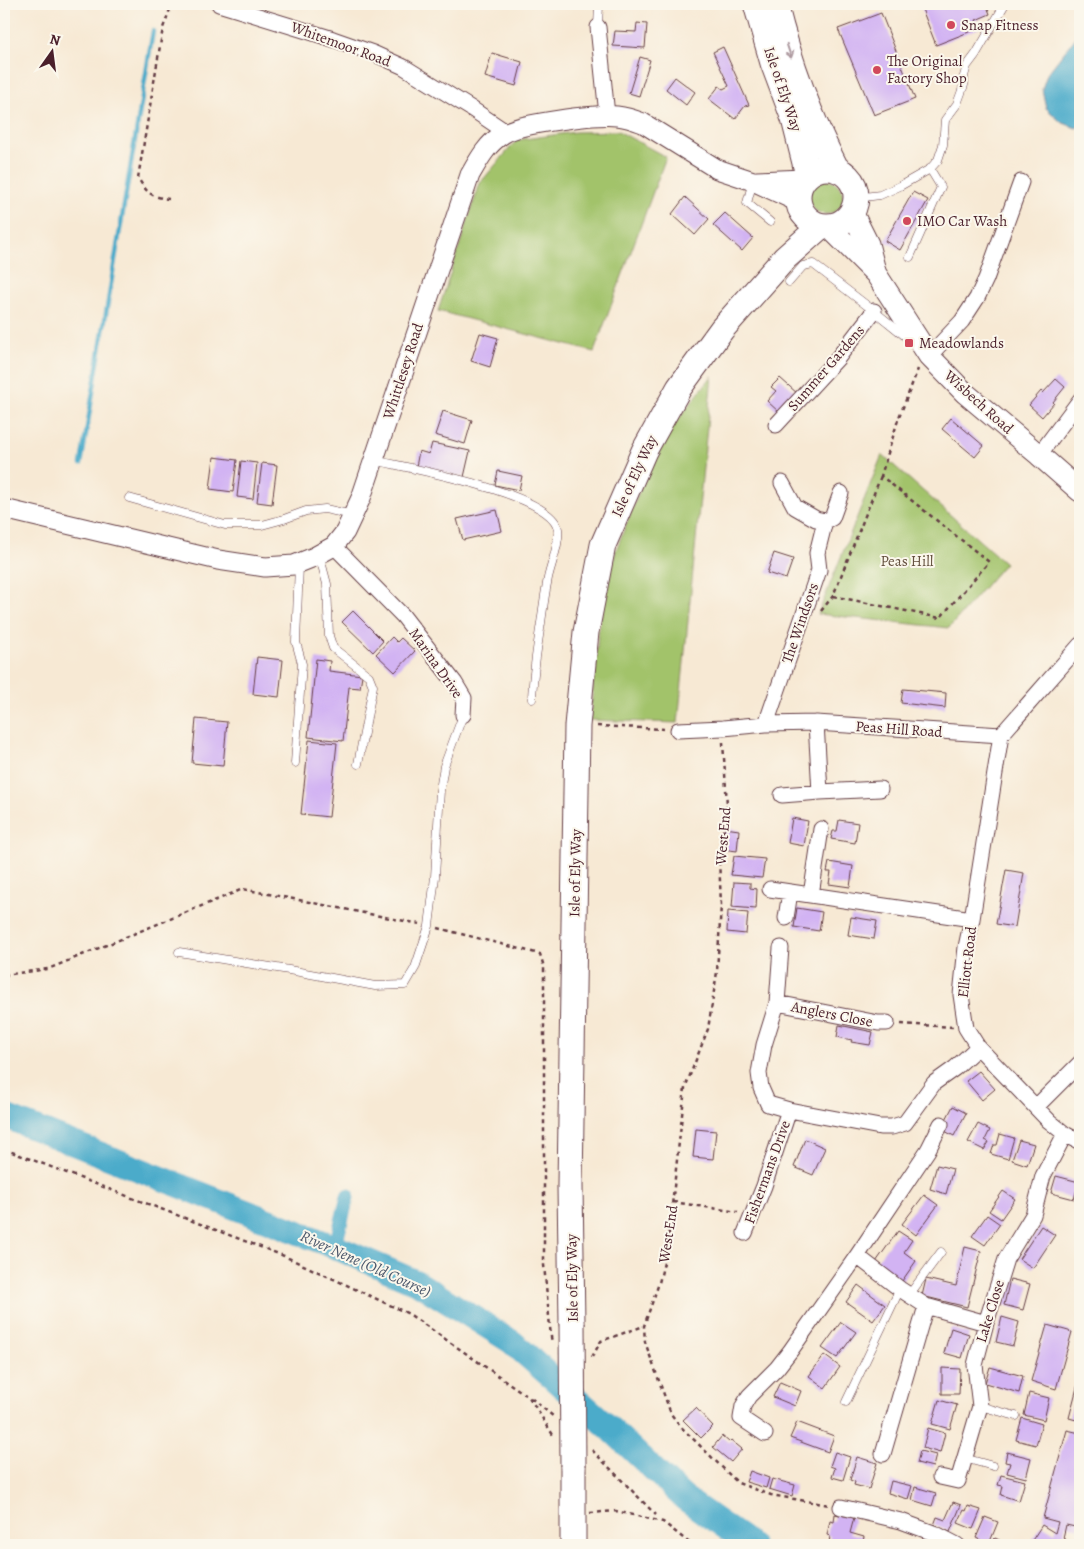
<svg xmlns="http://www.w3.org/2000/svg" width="1084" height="1549" viewBox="0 0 1084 1549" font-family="Alegreya,serif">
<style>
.green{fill:#a2c36b;stroke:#76714b}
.water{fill:#4cabca;stroke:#4b657a}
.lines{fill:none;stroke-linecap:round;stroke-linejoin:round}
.stream{stroke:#4cabca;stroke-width:4.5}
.canal{stroke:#4cabca;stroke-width:14}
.river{stroke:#4cabca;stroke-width:25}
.building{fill:#d2b3f3}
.service-casing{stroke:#643d44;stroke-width:9}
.minor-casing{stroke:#643d44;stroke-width:17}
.tertiary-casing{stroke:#643d44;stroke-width:21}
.secondary-casing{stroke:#643d44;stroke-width:23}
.trunk-casing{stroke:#643d44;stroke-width:27}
.path{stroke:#643d44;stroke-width:2.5;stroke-dasharray:4 4;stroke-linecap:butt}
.service{stroke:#fff;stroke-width:8}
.minor{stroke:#fff;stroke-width:15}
.tertiary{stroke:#fff;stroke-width:19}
.secondary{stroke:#fff;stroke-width:21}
.trunk{stroke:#fff;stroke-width:25}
.trunk-bridge-casing{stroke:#643d44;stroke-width:27;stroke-linecap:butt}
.trunk-bridge{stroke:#fff;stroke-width:25}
.oneway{stroke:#ae9aa0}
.poi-dot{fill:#d1495b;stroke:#fbf7ec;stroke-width:2}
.labels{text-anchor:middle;stroke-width:4;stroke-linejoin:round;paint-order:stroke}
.poi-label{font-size:15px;fill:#4a1f2b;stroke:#fbf7ec;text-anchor:start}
.street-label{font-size:15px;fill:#4a1f2b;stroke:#fbf7ec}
.park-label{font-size:15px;fill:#64503e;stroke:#fbf7ec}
.water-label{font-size:16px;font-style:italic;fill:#4b576b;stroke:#fbf7ec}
</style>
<rect width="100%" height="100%" fill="#fbf7ec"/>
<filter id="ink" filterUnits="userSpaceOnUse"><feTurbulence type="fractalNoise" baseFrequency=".02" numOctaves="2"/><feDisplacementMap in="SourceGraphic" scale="10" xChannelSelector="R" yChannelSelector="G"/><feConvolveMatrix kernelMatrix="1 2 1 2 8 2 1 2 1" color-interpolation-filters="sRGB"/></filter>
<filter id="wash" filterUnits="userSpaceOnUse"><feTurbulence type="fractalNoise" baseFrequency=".0096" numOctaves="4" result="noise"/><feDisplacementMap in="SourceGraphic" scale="20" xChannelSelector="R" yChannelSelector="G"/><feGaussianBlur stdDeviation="1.12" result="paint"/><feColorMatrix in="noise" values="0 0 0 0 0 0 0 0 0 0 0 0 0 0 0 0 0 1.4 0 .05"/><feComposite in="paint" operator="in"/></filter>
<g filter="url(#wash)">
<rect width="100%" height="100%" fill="#f7e9d4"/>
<path class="green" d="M618 131 666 157 594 352 438 311 480 183 517 140 575 132Z
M809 197a17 17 0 1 1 34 0a17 17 0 1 1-34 0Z
M712 376 678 723 590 720 599 625 616 550 641 487 673 426Z
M882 455 1005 563 949 628 818 614Z"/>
<path class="water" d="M1080 32V126L1076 128 1061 122 1046 108 1042 89 1047 74Z"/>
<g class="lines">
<path class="stream" d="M81 464 153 31"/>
<path class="canal" d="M335 1247 348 1195"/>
<path class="river" d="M4 1116 335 1247 418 1283 512 1342 604 1423 684 1498 751 1545"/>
</g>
<g id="blocks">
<path class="building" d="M920 4H986L990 14 976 20 979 28 936 45Z
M881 13 915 99 874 115 838 29Z
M637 23 647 24 645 48 613 46 615 31 636 32Z
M723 47 749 105 745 106 735 119 709 99 719 86 723 89 729 86 713 52Z
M492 53 522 62 516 86 485 77Z
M640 57 650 60 639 96 629 93Z
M675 77 695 92 686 105 666 89Z
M913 192 928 200 900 250 885 241Z
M685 197 709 219 695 235 672 214Z
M725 213 753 238 742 251 713 225Z
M480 333 498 338 490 367 471 361Z
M780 378 798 394 780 413 767 401 776 391 771 387Z
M1056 379 1065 387 1053 402 1054 403 1042 417 1029 405 1041 391 1043 393Z
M443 411 472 420 465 444 435 435Z
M951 418 984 446 975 457 942 429Z
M432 443 470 451 464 477 416 467 419 451 429 454Z
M214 457 237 460 233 492 210 489Z
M241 461 257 463 253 499 237 497Z
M262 463 277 465 272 504 257 502Z
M498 471 522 476 519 490 495 485Z
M497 510 502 531 463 540 457 519Z
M774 553 793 559 786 579 767 573Z
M353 611 383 641 373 652 342 622Z
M392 637 397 642 401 638 415 651 395 672 376 654Z
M257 657 283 660 279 697 253 694Z
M316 659 330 661 329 671 362 675 360 688 349 687 343 741 308 737Z
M903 689 946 693 945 708 901 703Z
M196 719 227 722 223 766 192 763Z
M309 740 337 743 329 817 301 814Z
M792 818 808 821 804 846 788 843Z
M839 820 858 823 855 843 831 839 833 831H837Z
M725 828 739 830 737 851 722 849Z
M734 856 765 859 762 878 731 875Z
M829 862 853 866 850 887 829 884 831 872H827Z
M1006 870 1024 873 1015 927 996 924Z
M734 882 750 883V888L757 889 756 909 732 907Z
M797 908 822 912 819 931 794 927Z
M728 911 748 913 746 934 727 932Z
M851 917 877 921 874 939 848 935Z
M839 1025 873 1032 870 1045 851 1042 852 1040 837 1037Z
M979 1071 995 1089 982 1100 966 1081Z
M953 1106 966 1113 954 1136 941 1129Z
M978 1124 990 1130 985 1140 989 1142 984 1150 968 1142Z
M696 1129 716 1131 713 1159 693 1157Z
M1000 1134 1014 1138 1008 1159 991 1154 994 1145H997Z
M805 1139 825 1148 813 1175 794 1167Z
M1019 1140 1034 1144 1027 1165 1012 1160Z
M937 1165 953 1169 946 1194 930 1189Z
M1056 1176 1079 1182 1074 1199 1051 1193Z
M1003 1191 1015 1199 1001 1219 989 1211Z
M924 1195 938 1205 916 1235 902 1224Z
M987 1215 1000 1224 985 1245 972 1236Z
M1041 1226 1055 1235 1033 1268 1019 1259Z
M898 1231 912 1240 904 1252 916 1261 902 1281 876 1262Z
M965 1247 981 1251 967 1307 922 1296 926 1279 956 1286Z
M1010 1279 1030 1284 1023 1310 1004 1305Z
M858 1285 885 1305 873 1321 846 1302Z
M1002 1317 1019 1322 1013 1346 996 1342Z
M841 1322 856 1332 837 1358 822 1348Z
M1047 1325 1072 1332 1056 1389 1031 1381Z
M951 1328 969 1334 962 1358 944 1353Z
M824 1355 840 1367 825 1388 809 1376Z
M990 1367 1023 1376 1019 1393 985 1383Z
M942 1368 960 1369 959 1394H942Z
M1080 1376V1421L1069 1418Z
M780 1382 801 1391 795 1406 773 1397Z
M1029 1393 1049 1398 1044 1420 1024 1415Z
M939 1400 957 1405 950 1429 932 1424Z
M696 1408 713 1426 701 1438 683 1420Z
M1022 1418 1042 1424 1036 1445 1016 1440Z
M797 1422 834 1436 828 1452 790 1438Z
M928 1428 945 1433 940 1453 923 1448Z
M1067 1430 1080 1433V1528L1066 1525 1063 1538 1073 1545H1029L1042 1525 1055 1533 1058 1522 1043 1518Z
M722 1436 729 1442 731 1440 742 1449 731 1462 713 1447Z
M920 1451 936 1455 933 1467 917 1463Z
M835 1452 850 1457 843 1480 832 1477 835 1468 830 1466Z
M1007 1452 1031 1458 1026 1478 1007 1473 1010 1463 1005 1462Z
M857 1457 877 1463 869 1489 854 1485 855 1482 850 1480Z
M750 1471 769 1478 766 1488 746 1482Z
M1001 1475 1025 1481 1019 1501 1001 1495 1003 1486 998 1485Z
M772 1479 795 1485 792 1496 769 1489Z
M891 1481 912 1486 908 1499 888 1493Z
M915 1487 936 1493 932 1506 912 1500Z
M953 1502 961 1505 950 1532 934 1525 937 1517 945 1520Z
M968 1506 981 1510 973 1529 958 1523 964 1510 966 1511Z
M835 1514 854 1518 850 1533 864 1537 862 1545H838L829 1543 830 1536 827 1535 830 1521 834 1522Z
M985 1517 998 1522 989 1544 976 1538Z
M995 1538 1010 1545H992Z"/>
</g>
</g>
<g filter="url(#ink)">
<use href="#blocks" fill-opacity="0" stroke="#643d44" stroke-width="1"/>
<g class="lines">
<defs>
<path id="service" d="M598 27 599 4
M753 181 747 203 770 222
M856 198 880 195 900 186 930 169 938 160 943 145 945 120 957 104 964 85V76L967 66 976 54 1005 4
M910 257 941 187 930 169
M789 282 803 266 813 264 874 311 910 340
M374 460C407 468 552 493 558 529 560 543 551 564 548 578 545 593 543 608 541 623 537 648 533 673 532 699
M129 498 225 525H262L284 519 306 511 325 509 353 515
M319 554 327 584 329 636 333 648 369 676 373 686 358 764
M295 763 302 664 296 642 299 565
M179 952 289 970 375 986 405 985 415 968 429 926 435 877 440 790 444 766 463 715
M909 1295 941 1252
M846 1402 900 1289
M980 1406 1016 1416
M964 1458 993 1466"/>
<path id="minor" d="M219 4 333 39 373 53 404 67 472 109 506 132
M598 27 607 115
M929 356 962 321 977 298 986 279 1021 182
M776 425 837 359 874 311
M1039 455 1080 400
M782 483 795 507 816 519 825 521 832 518 841 493
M334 546 403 616 455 683 464 698 463 715
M816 723 820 792 880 789
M766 724 819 570 817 553 825 521
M678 730 723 728 766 724 816 723 1001 735 1080 645
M1001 735 972 919 966 947 961 995 966 1028 978 1047 1049 1121 1065 1134 1080 1142
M782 795 820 792
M770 889 972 919
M811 895 821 829
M786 918 790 892
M781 948 777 1003 764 1045 759 1073 761 1088 768 1104 789 1110
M777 1003 878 1023H887
M1036 1107 1080 1063
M745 1233 764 1186 789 1110 880 1127H892L905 1123 934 1083 955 1068 978 1047
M857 1256 900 1289 926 1306 986 1323
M765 1434 741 1418 743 1406 749 1396 777 1368 791 1350 857 1256 928 1150 941 1124
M883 1454 926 1306
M940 1477 958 1481 980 1406 975 1365 986 1323 1006 1259 1033 1215 1043 1176 1065 1134
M841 1507 901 1521 936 1534 957 1545"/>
<path id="tertiary" d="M757 181 804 179
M4 509 218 560 265 567 294 565 314 557 334 546 345 532 361 498 470 175C479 159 487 144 503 134 519 123 597 114 617 116 626 117 635 120 643 123L717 169 753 181 798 202"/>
<path id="secondary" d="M852 212 868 244 875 271
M829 227 876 274 929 356 965 393 1039 455 1080 491"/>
<path id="trunk" d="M756 4 773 63 794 119 808 175
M775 4C789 61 810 118 837 170
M798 197a29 29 0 1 1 58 0a29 29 0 1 1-58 0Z
M572 1323 570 1186 577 726 586 632 603 545 644 451 679 388 722 329 785 258 821 226
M573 1466V1545"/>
</defs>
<use href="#service" class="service-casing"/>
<use href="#minor" class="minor-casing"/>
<use href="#tertiary" class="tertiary-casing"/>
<use href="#secondary" class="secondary-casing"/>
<use href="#trunk" class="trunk-casing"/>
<path class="path" d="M169 199C151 197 147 193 138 178L163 28 172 4
M833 596 940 618 989 562 881 476 898 420 918 369
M821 611 833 596 881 476
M597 726 664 729
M723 742 727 805 719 858 721 905 717 972 708 1029 685 1088 667 1250 659 1283 644 1326 645 1342 671 1414 682 1428 738 1483 771 1495 829 1505
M438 928 540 954 544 967V1265L551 1337 552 1342
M4 975 48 969 243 889 420 924
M901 1024 953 1027
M4 1149 284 1256 409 1314 529 1397 553 1435
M673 1202 738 1212
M592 1357 601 1341 644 1326
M531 1398 554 1417
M592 1450 656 1515
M590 1513 616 1511 663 1522 692 1545"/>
<use href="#service" class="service"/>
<use href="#minor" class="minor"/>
<use href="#tertiary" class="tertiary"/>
<use href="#secondary" class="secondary"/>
<use href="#trunk" class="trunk"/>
<defs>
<path id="trunk-bridge" d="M572 1323 573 1466"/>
</defs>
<use href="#trunk-bridge" class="trunk-bridge-casing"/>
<use href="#trunk-bridge" class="trunk-bridge"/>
</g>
<defs><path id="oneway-shaft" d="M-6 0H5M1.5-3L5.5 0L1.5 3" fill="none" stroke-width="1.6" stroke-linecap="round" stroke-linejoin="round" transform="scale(1.25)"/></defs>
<use class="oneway" href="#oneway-shaft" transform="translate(789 51) rotate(72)"/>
</g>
<g class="poi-dot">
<circle cx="951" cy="25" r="5"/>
<circle cx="877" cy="70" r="5"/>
<circle cx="907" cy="221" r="5"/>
<rect x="904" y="338" width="10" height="10" rx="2.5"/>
</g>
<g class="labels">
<g class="poi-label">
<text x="961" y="30">Snap Fitness</text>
<text x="887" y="66">The Original<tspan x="887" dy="17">Factory Shop</tspan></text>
<text x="917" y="226">IMO Car Wash</text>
<text x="919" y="348">Meadowlands</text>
</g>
<g class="street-label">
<text transform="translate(341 44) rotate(20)" y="5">Whitemoor Road</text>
<text transform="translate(783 89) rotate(71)" y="5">Isle of Ely Way</text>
<text transform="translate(826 368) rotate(-49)" y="5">Summer Gardens</text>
<text transform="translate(403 371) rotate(-72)" y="5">Whittlesey Road</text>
<text transform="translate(979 402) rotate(42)" y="5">Wisbech Road</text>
<text transform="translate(634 476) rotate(-65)" y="5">Isle of Ely Way</text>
<text transform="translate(800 623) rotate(-71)" y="5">The Windsors</text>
<text transform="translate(436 663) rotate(55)" y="5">Marina Drive</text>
<text transform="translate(899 729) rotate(4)" y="5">Peas Hill Road</text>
<text transform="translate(723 836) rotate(-85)" y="5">West End</text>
<text transform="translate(575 873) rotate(-89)" y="5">Isle of Ely Way</text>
<text transform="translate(967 962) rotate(-83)" y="5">Elliott Road</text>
<text transform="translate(832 1014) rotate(11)" y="5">Anglers Close</text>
<text transform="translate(767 1172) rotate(-70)" y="5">Fishermans Drive</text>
<text transform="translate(668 1234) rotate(-81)" y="5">West End</text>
<text transform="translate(572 1278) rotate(-91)" y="5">Isle of Ely Way</text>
<text transform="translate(990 1311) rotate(-73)" y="5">Lake Close</text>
</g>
<g class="park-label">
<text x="907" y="566">Peas Hill</text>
</g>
<g class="water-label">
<text transform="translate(366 1263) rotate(24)" y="6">River Nene (Old Course)</text>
</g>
</g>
<rect width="1084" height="1549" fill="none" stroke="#fbf7ec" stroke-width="20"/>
<g transform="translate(52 52) rotate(14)" stroke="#fbf7ec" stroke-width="4" paint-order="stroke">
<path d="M0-4L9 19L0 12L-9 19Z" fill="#4a1f2b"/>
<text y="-8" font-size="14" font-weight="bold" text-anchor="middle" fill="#4a1f2b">N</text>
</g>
</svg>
